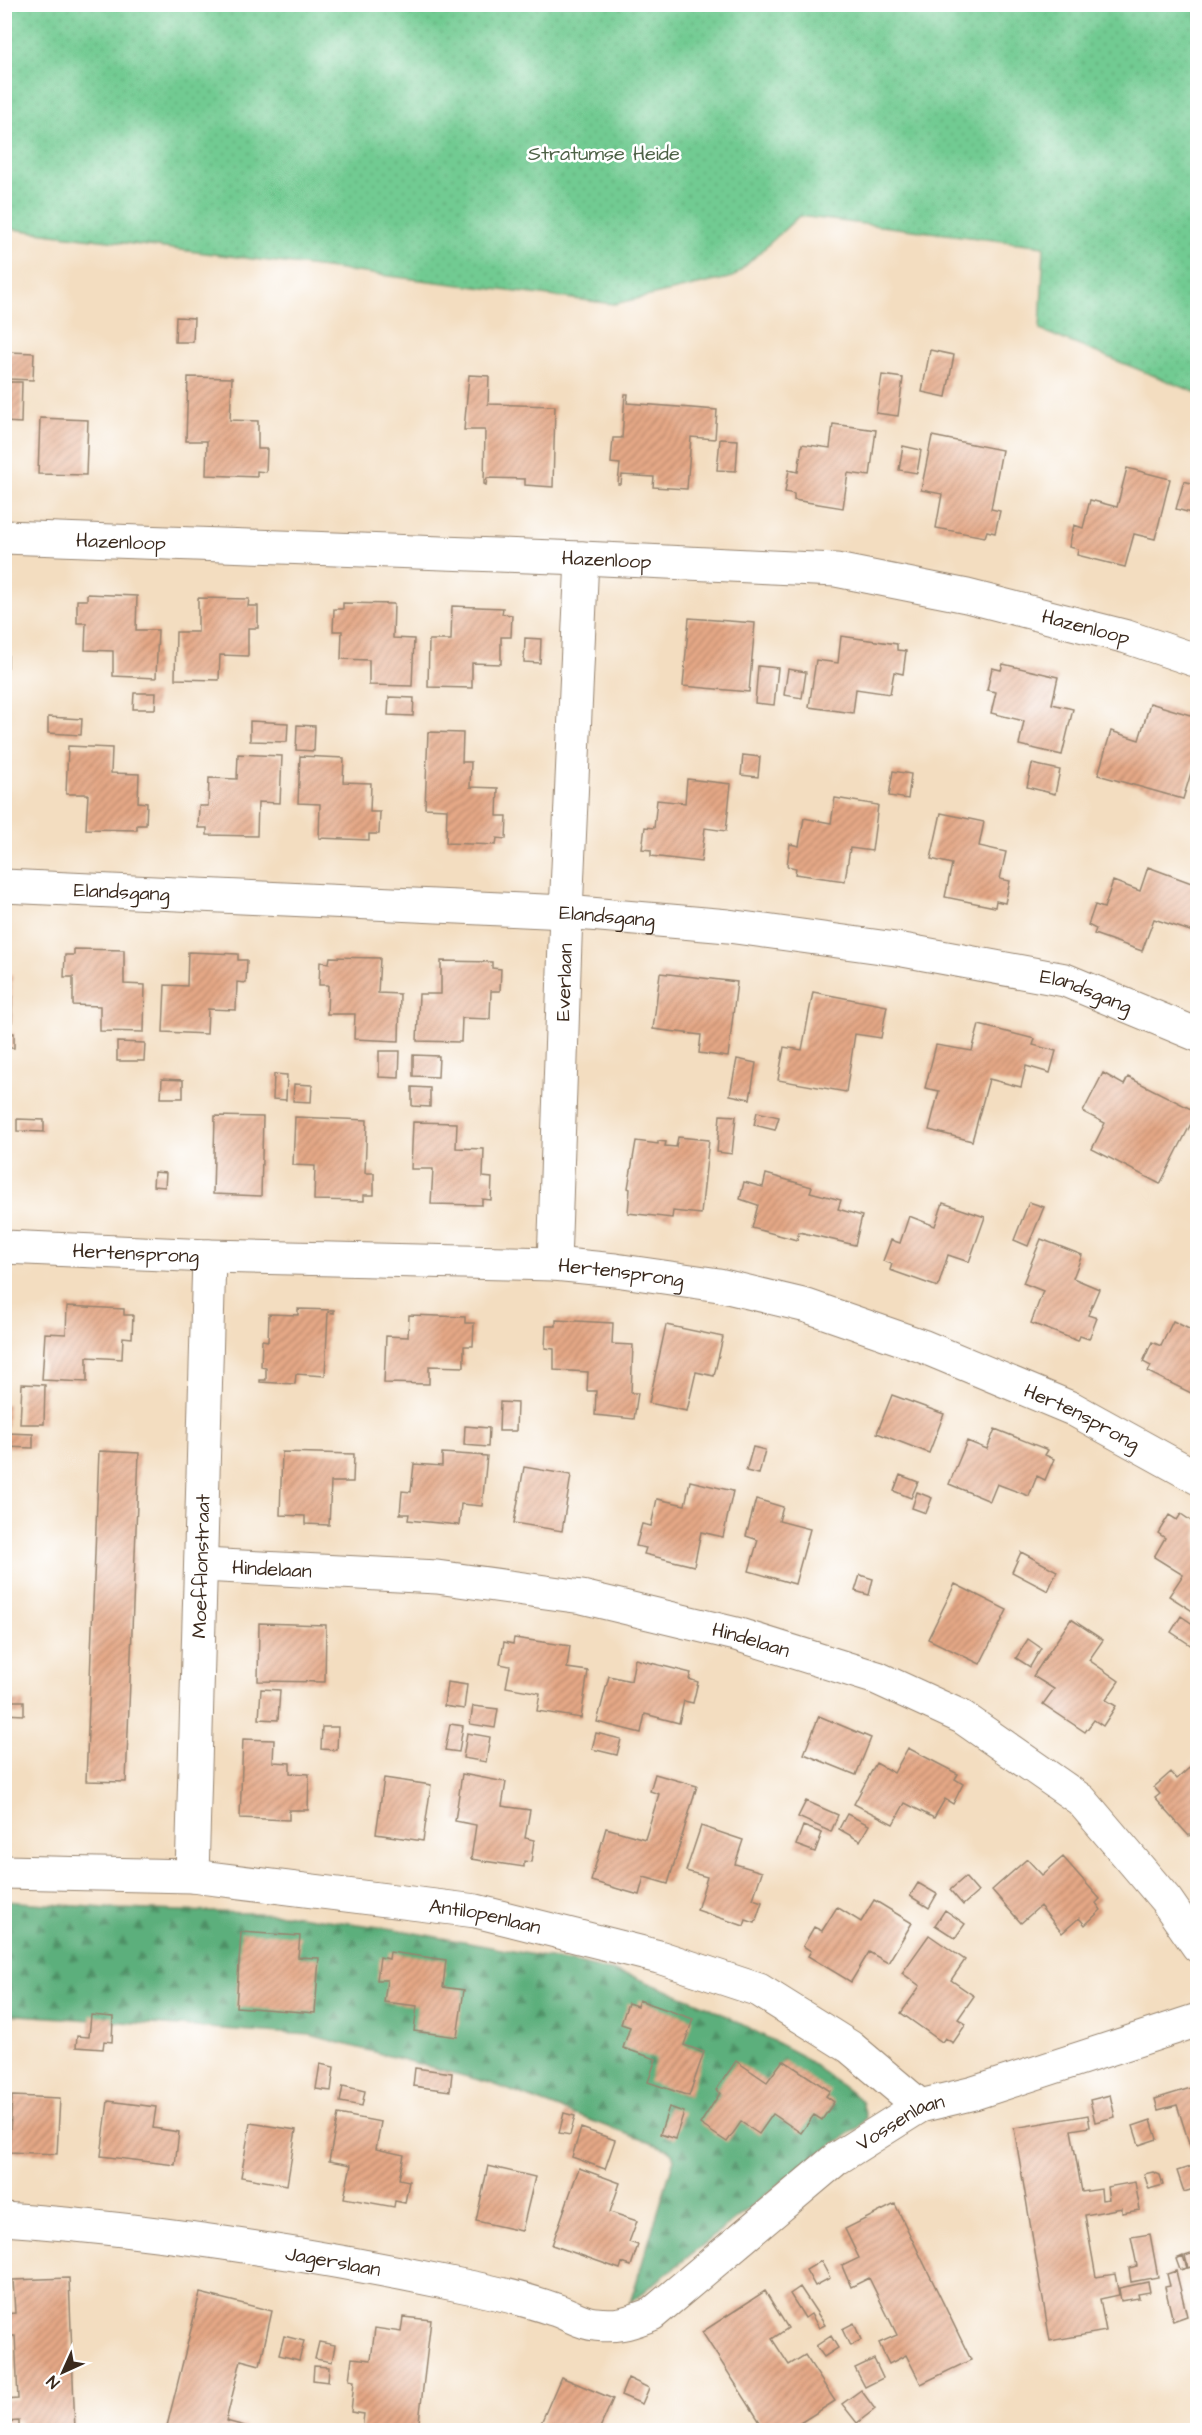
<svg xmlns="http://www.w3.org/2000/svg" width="1202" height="2435" viewBox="0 0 1202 2435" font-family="'Architects Daughter',sans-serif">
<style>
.forest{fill:url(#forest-firs);stroke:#4c6c4d;stroke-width:1.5}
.park{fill:url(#park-dots);stroke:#567a58;stroke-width:1.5}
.building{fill:url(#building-hatch)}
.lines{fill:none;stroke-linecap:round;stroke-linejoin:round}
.minor-casing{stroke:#97846f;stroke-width:35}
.minor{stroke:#fff;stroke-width:33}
.labels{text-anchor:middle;stroke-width:5;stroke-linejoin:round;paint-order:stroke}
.park-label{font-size:20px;fill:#4e6247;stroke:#fff}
.street-label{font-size:20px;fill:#3b2a1e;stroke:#fff}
</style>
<defs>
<pattern id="forest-firs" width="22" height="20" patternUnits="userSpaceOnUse" patternTransform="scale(1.5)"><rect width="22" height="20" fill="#5caf7c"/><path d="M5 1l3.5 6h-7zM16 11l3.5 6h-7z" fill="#4d8f65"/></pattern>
<pattern id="park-dots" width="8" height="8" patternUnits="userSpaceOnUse" patternTransform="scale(1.5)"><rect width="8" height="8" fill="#71cb92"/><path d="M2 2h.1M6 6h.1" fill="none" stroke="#63ae7d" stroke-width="1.8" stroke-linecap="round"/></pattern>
<pattern id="building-hatch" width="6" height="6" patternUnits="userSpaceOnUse" patternTransform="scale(1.5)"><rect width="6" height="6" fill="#e5a886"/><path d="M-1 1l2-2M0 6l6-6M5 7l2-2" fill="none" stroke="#bb896d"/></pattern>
</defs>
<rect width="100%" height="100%" fill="#fff"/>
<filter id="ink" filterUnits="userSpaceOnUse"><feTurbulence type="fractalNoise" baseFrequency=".0167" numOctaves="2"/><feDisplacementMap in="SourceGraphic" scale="12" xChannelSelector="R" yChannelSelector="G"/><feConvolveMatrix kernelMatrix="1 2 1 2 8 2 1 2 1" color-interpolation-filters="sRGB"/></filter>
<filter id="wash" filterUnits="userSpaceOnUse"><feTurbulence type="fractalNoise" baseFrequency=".008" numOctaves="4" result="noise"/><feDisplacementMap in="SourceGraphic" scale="24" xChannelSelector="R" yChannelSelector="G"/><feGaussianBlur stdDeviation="1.35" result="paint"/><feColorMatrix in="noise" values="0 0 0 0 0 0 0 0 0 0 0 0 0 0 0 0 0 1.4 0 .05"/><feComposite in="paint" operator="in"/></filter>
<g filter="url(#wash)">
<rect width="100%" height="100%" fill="#f3ddc0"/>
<path class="forest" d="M5 1901 119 1909 283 1914 394 1929 577 1963 632 1976 709 2007 800 2055 862 2101 866 2118 858 2128 807 2162 630 2303 674 2159 672 2153 667 2149 490 2083 310 2035 5 2014Z"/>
<path class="park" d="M5 4 1197 5V393L1040 330 1044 246 799 216 733 277 614 304 5 228Z"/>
<g id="blocks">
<path class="building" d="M176 317 194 318 193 342H175Z
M930 350 954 355 946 397 922 392Z
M9 352 34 353 33 380 8 379Z
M469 375 489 376 488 404 555 406 553 487 525 485V479L487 478 486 485 484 484 485 430H464Z
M882 375 903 378 898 416 876 413Z
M188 377 232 378 230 420 258 421V449H267L266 472 257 471V477L206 475 207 441H186Z
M5 382H22L21 423 5 422Z
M625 394H628L627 403 717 410 715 439 691 437 687 489 653 487 654 477 622 475 621 484H618L620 464 611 463 613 438H622Z
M40 418 88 420 86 475 38 474Z
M833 424 876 430 870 476 848 473 843 508 794 500V494L785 492 789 470 798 472 802 444 830 448Z
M932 436 1002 450 991 509 1000 511 995 533 987 531 985 537 936 528 942 494 921 490Z
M720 439 738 440 736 471 717 470Z
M903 446 921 450 917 473 899 470Z
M1127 468 1170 479 1155 539 1134 534 1125 567 1077 555 1078 549 1069 547 1074 525 1083 528 1090 500 1117 507Z
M1184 481 1197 485 1191 513 1176 509Z
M87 594 137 596 136 630H158L156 678 113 676V651L85 650 86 623H77V600H87Z
M198 598 249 599 248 606H258V628H248V656L220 655 219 680 175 679 176 632H198Z
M343 603 394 604 393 638 414 639 412 686 369 685V660L341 659 342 631H333L334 609H343Z
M452 606 503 608 502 614 512 615 511 637H501V664L472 663V688L428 687 429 640H451Z
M689 618 755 623 749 692 683 686Z
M4 620H8V667H4Z
M841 636 897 644V650L906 651 903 674 894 672 890 694 856 689 853 713 809 707 816 660 838 663Z
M525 638 541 639 540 663 524 662Z
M1003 664 1058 677 1052 704 1073 709 1062 755 1019 745 1024 721 991 713 996 692 987 690 992 668 1001 670Z
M758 666 778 668 774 705 755 703Z
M788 669 806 672 802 698 784 695Z
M134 693H156L155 709H133Z
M389 697 414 698 413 716 388 715Z
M1150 703 1197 717V764L1194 763 1183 799 1098 775 1111 731 1139 740Z
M48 717 82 719 81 735 48 733Z
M250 721 288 723 287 742 250 741Z
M297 725 315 726 314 751 296 750Z
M428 732 463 733 462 762H471L470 787 498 788 497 816H507L506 839 497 838 496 845 446 843 447 809 425 808Z
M68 746 112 748 111 773 139 774 138 802 147 803 146 825H137V830L86 829 88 794H66Z
M238 754 282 756 280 803 258 802 257 836 207 835V828H198L199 806H208L209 778 237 779Z
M743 755 760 757 758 777 741 775Z
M300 756 344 758 343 782 371 783 370 812H380L379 834H369V840L319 838 320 804 298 803Z
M1032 764 1060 770 1055 794 1027 787Z
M893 771 911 774 908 799 889 796Z
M687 779 731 784 726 831 705 828 701 862 651 856V850L642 849 645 827 654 828 657 800 685 803Z
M835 798 878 805 872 851 850 848 845 881 795 874 796 868 787 866 790 844 799 846 804 818 831 823Z
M941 813 984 822 979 846 1006 852 1000 879 1010 881 1005 903 996 901 995 907 945 897 952 864 931 859Z
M1148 867 1197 885 1196 933 1154 919 1142 951 1094 934 1096 929 1088 925 1095 905 1104 908 1113 881 1140 891Z
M74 949 124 950V984L145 985 144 1032 100 1031V1006L73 1005V977H64L65 955H74Z
M188 952 238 954V960H247L246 983 237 982 236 1010 208 1009 207 1034 163 1032 165 985 187 986Z
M330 957 380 958 378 993 400 994 399 1041 354 1039 355 1014H327L328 985H319L320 962 329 963Z
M441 961 492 962V968L501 969 500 991H491L490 1019 462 1018 461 1042 417 1041 419 994H441Z
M660 973 737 982 728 1057 699 1053 701 1035 653 1029Z
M4 974H12V1022H4Z
M813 992 887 1006 881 1038 855 1034 846 1092 778 1080 784 1047 802 1050Z
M979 1025 1035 1039 1033 1045 1056 1051 1050 1073 1026 1066 1021 1087 989 1079 972 1141 929 1130 939 1091 925 1088 936 1045 972 1051Z
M4 1033H14V1048H4Z
M117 1042 145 1043 144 1061H117Z
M379 1051H400L399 1078 379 1077Z
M413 1055 439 1056 438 1077 413 1076Z
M737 1059 756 1063 750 1099 730 1095Z
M1103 1073 1124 1085 1128 1077 1197 1112 1160 1184 1092 1149 1105 1123 1083 1112Z
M274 1074 287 1075 286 1100 273 1099Z
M162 1079 183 1080V1098H161Z
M294 1084 312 1085 311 1102 293 1101Z
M412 1087 430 1088V1107L412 1106Z
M757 1112 779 1117 775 1130 754 1125Z
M720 1115 736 1116 732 1154 717 1152Z
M215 1116 263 1117 261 1196 213 1194Z
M295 1117 367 1120 365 1173H374V1195H364V1201L314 1200 315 1166 293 1165Z
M17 1119 44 1120V1132L17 1131Z
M413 1122 457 1123 456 1148 484 1149 483 1177 492 1178 491 1200 482 1199V1205L431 1204 433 1169H411Z
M678 1137 709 1140 701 1214 673 1211 672 1218 628 1213 630 1189 628 1188 636 1141 658 1144V1141L666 1142 665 1146 676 1147Z
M154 1172 166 1173 165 1187 153 1186Z
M766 1174 812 1187 810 1192 841 1200 838 1209 862 1216 855 1245 799 1232 797 1240 752 1228 758 1205 740 1199 744 1182 763 1187Z
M1029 1202 1044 1207 1028 1246 1014 1240Z
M943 1203 985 1217 969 1262 948 1255 938 1287 890 1270 892 1264 883 1261 891 1240 900 1243 909 1216 935 1226Z
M1041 1239 1082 1255 1073 1278 1099 1289 1088 1315 1097 1318 1089 1339 1080 1336 1078 1341 1031 1323 1043 1291 1023 1283Z
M67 1306 124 1309V1315H133L132 1338 123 1337 122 1359 87 1357V1382L42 1380 45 1333 66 1334Z
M298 1309 334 1310V1313L328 1312 325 1376 296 1374 295 1384 260 1382V1380H266V1368L261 1367 262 1340 268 1341 269 1314 298 1315Z
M409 1315 465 1317V1323H474L473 1346H464V1367L429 1366V1384L384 1383 386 1336 408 1337Z
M556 1320 613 1323 612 1344 633 1345 631 1393H638L634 1419 595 1415 596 1391H587L588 1372 554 1370V1349L545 1348 546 1326H556Z
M1173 1321 1197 1333V1384L1193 1394 1148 1372 1151 1366 1143 1362 1152 1342 1161 1346Z
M666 1325 723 1337 714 1376 696 1372 687 1411 649 1403Z
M22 1384 45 1385 44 1424H20Z
M892 1395 944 1414 929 1453 877 1433Z
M500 1402 517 1403 516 1431H499Z
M4 1404H8L7 1428H4Z
M465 1426 489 1428 488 1447 464 1445Z
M995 1429 1048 1450 1045 1455 1054 1459 1045 1480 1037 1476 1029 1496 997 1484 990 1501 949 1484 967 1441 987 1449Z
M6 1433 33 1434V1448L5 1447Z
M753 1447 765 1450 759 1474 746 1471Z
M99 1451 139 1453 126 1782 86 1781Z
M282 1452 354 1454 353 1482H331L329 1525 305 1524V1516L280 1515Z
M442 1453 487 1456 482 1506 461 1504 459 1525 408 1520 409 1514H400L402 1491 411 1492 414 1464 442 1466Z
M524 1467 571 1475 562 1531 514 1523Z
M900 1475 918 1482 911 1498 894 1491Z
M690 1481 733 1491 723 1537 701 1532 694 1566 644 1554 646 1548 636 1546 642 1524 651 1526 657 1499 685 1505Z
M917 1492 932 1498 926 1513 912 1508Z
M756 1499 783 1507 779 1521 810 1529 795 1584 749 1571 758 1540 746 1536Z
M1181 1514 1197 1525V1614L1169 1596 1183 1575 1154 1557 1165 1538 1158 1533 1169 1515 1177 1520Z
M1021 1552 1057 1571 1048 1591 1012 1572Z
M860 1575 873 1579 869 1595 855 1591Z
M955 1584 1007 1610 980 1664 928 1639Z
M1181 1616 1197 1627V1638L1192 1646 1171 1632Z
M1071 1619 1103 1640 1089 1660 1119 1681 1106 1700 1116 1706 1103 1726 1094 1720 1085 1732 1043 1704 1054 1689 1033 1676Z
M259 1623 326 1625 325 1682 258 1681Z
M514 1638 570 1646 567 1668 588 1671 581 1718 537 1711 540 1693 506 1687 510 1666 500 1664 504 1642 513 1644Z
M1028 1639 1041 1648 1030 1667 1016 1658Z
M635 1659 691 1673 689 1679 698 1682 693 1703 684 1701 679 1723 645 1714 641 1733 597 1722 609 1676 631 1681Z
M447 1682 467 1685 464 1709 444 1706Z
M261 1689 280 1690 278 1720 259 1719Z
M4 1701H24V1715L4 1714Z
M473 1706 498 1709 495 1728 470 1724Z
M819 1716 871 1738 856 1775 804 1754Z
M450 1724 463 1726 459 1752 445 1750Z
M322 1727H338L337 1750 321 1749Z
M467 1733 490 1737 486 1762 463 1758Z
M596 1733 621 1739 617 1755 592 1749Z
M243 1739 274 1740 273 1762 290 1763V1773L309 1774 308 1810H289V1820L240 1818Z
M908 1748 958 1774 955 1779 963 1784 953 1804 945 1799 934 1818 905 1803 893 1824 854 1804 876 1763 894 1773Z
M1197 1761V1828L1189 1836 1155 1798 1160 1794 1154 1787 1171 1772 1177 1779Z
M462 1774 506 1782 502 1806 530 1810 525 1838 534 1840 531 1862 524 1861V1867L471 1859 476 1825 455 1821Z
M655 1774 697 1786 668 1884 644 1877 639 1895 591 1881 606 1828 645 1839 659 1794 650 1791Z
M384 1778 431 1785 423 1841 376 1834Z
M806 1801 838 1815 831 1832 798 1817Z
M847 1814 869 1825 860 1841 839 1829Z
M701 1826 743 1840 735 1864 762 1872 753 1899 762 1902 755 1923 746 1920 744 1926 697 1910 707 1877 686 1871Z
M803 1826 822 1833 815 1852 796 1845Z
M1063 1857 1100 1899 1096 1903 1101 1910 1085 1925 1079 1918 1062 1933 1040 1906 1021 1923 992 1890 1027 1859 1042 1875Z
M965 1877 978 1892 963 1905 950 1890Z
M918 1883 937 1894 929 1908 910 1896Z
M874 1900 912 1923 888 1963 869 1952 851 1982 808 1956 811 1951 803 1946 814 1927 822 1931 837 1907 861 1922Z
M945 1910 965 1924 955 1938 935 1925Z
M241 1932 300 1936 298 1957 319 1958 315 2013 236 2007Z
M929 1935 965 1960 951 1980 974 1996 958 2019 966 2024 953 2043 945 2038 942 2042 901 2013 920 1986 902 1973Z
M390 1952 446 1960 443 1987 464 1990 457 2037 414 2031 417 2006 384 2002 387 1980H377L380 1957 389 1959Z
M639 2000 693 2019 684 2045 704 2052 689 2096 648 2082 656 2059 623 2048 630 2027 621 2024 628 2003 637 2006Z
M91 2015 113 2017 112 2042 104 2041 103 2049 76 2047 77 2036 89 2037Z
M783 2060 830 2091 826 2096 834 2102 822 2120 814 2115 801 2133 773 2114 759 2134 741 2122 727 2142 700 2124 720 2093 716 2090 736 2061 767 2082Z
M320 2064 334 2067 331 2091 316 2089Z
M415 2068 452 2073 450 2091 413 2086Z
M343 2086 365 2091 362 2106 340 2102Z
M1197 2086V2188L1184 2192 1177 2171 1196 2165 1177 2105 1158 2110 1155 2099Z
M1110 2095 1115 2117 1095 2122 1090 2100Z
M12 2096 60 2098 57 2154 9 2152Z
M108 2101 156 2107 153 2128 179 2132 175 2165 101 2156Z
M669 2107 684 2112 675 2139 660 2134Z
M564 2113 575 2116 570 2135 559 2133Z
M338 2114 381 2122 376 2149 404 2155 399 2179 409 2181 405 2203 395 2201 394 2207 344 2198 351 2165 329 2161Z
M1088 2115 1090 2127 1071 2130 1082 2192 1101 2189 1102 2200 1109 2199 1107 2187 1135 2182 1140 2210 1122 2213V2208L1085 2215 1096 2277 1115 2274 1119 2295 1100 2299 1106 2331 1050 2341 1014 2128Z
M1151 2120 1157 2139 1139 2145 1133 2126Z
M250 2123 296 2130 287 2185 241 2177Z
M581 2128 615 2140 605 2169 572 2157Z
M488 2166 535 2177 522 2231 476 2221Z
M579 2168 620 2183 610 2212 637 2221 629 2242 638 2245 631 2266 622 2263 620 2269 552 2245Z
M1153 2172 1160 2175 1163 2185 1149 2189 1144 2174Z
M895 2204 971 2360 921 2384 906 2355 889 2364 884 2354 879 2343 897 2335 869 2278 851 2287 842 2266 859 2258 845 2229Z
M1150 2234 1158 2277 1131 2282 1129 2268 1137 2266 1131 2237Z
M1197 2252V2265L1188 2268 1185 2256Z
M1183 2256 1187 2268 1180 2270 1176 2259Z
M821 2261 830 2278 815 2286 806 2270Z
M1176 2271 1187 2316 1173 2321 1165 2287 1170 2286 1167 2274Z
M69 2278 75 2430H19V2421L4 2422V2400L18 2399 15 2336H5V2314L15 2313 13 2280Z
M1148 2282 1150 2292 1138 2294 1139 2298 1121 2301 1119 2288Z
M800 2287 825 2325 819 2328 811 2314 805 2318 790 2294Z
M765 2291 788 2328 772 2339 789 2365 805 2355 835 2401 789 2430H765L702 2332Z
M200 2293 272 2311 260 2365 241 2360 226 2421 245 2426 244 2430H166Z
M403 2317 431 2320 418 2430H362L364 2414 351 2412 354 2381 349 2380 352 2358 371 2360 375 2328 401 2332Z
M854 2323 861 2340 850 2346 842 2329Z
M284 2336 304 2341 299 2360 279 2355Z
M831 2336 838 2348 824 2357 816 2346Z
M319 2342 335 2345 332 2362 315 2359Z
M874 2359 883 2378 865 2387 855 2368Z
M314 2366 329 2367 328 2382 313 2380Z
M561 2377 613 2399 599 2430H538Z
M628 2378 649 2388 642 2404 621 2395Z
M861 2390 875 2409 857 2423 842 2404Z"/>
</g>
</g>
<g filter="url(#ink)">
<use href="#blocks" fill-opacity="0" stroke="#97846f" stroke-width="1.5"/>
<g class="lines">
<defs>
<g id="minor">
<path id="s1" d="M4 537 582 558 836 570 967 596 1127 637 1198 661"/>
<path id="s2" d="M4 886 566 912 728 926 903 950 1065 980 1198 1035"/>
<path id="s3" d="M4 1247 209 1256 554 1264 615 1270 719 1285 807 1306 922 1346 1073 1409 1198 1478"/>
<path id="s4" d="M554 1264 566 912 582 558"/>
<path id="s5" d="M202 1565 437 1577 582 1597 736 1634 877 1678 962 1717 1081 1800 1166 1900 1198 1946"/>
<path id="s6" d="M4 1872 192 1876 476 1911 659 1957 759 1990 850 2047 920 2106"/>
<path id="s7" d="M192 1876 209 1256"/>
<path id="s8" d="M4 2219C159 2230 312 2254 464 2286 494 2292 524 2299 553 2309 567 2313 581 2323 595 2324 620 2327 630 2322 652 2314L836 2159 920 2106 974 2093 1198 2020"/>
</g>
</defs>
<use href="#minor" class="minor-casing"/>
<use href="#minor" class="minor"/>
</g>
</g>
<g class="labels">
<g class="park-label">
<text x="604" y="160">Stratumse Heide</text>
</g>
<g class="street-label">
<text dy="7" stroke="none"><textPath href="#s1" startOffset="117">Hazenloop</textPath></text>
<text dy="7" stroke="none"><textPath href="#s1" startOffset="603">Hazenloop</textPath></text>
<text dy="7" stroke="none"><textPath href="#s1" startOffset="1089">Hazenloop</textPath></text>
<text dy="7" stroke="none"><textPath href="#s2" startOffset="118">Elandsgang</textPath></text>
<text dy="7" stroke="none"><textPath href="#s2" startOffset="604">Elandsgang</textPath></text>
<text dy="7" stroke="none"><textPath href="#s4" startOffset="282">Everlaan</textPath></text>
<text dy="7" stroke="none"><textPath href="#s2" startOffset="1090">Elandsgang</textPath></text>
<text dy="7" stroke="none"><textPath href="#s3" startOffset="132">Hertensprong</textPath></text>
<text dy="7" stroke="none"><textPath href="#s3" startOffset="618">Hertensprong</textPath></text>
<text dy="7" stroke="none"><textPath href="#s3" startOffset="1104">Hertensprong</textPath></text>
<text dy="7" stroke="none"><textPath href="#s7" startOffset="310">Moefflonstraat</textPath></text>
<text dy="7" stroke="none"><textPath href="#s5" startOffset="70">Hindelaan</textPath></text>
<text dy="7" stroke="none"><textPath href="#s5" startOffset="556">Hindelaan</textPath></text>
<text dy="7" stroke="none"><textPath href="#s6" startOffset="484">Antilopenlaan</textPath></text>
<text dy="7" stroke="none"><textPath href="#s8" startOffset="976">Vossenlaan</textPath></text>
<text dy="7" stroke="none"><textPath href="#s8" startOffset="332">Jagerslaan</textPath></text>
</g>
</g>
<rect width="1202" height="2435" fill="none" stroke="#fff" stroke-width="24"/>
<g transform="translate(63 2372) rotate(225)" stroke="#ffffff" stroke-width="4.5" paint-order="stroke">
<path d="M0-4.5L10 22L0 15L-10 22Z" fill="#3b2a1e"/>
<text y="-9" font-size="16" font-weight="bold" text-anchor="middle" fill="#3b2a1e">N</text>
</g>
</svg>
